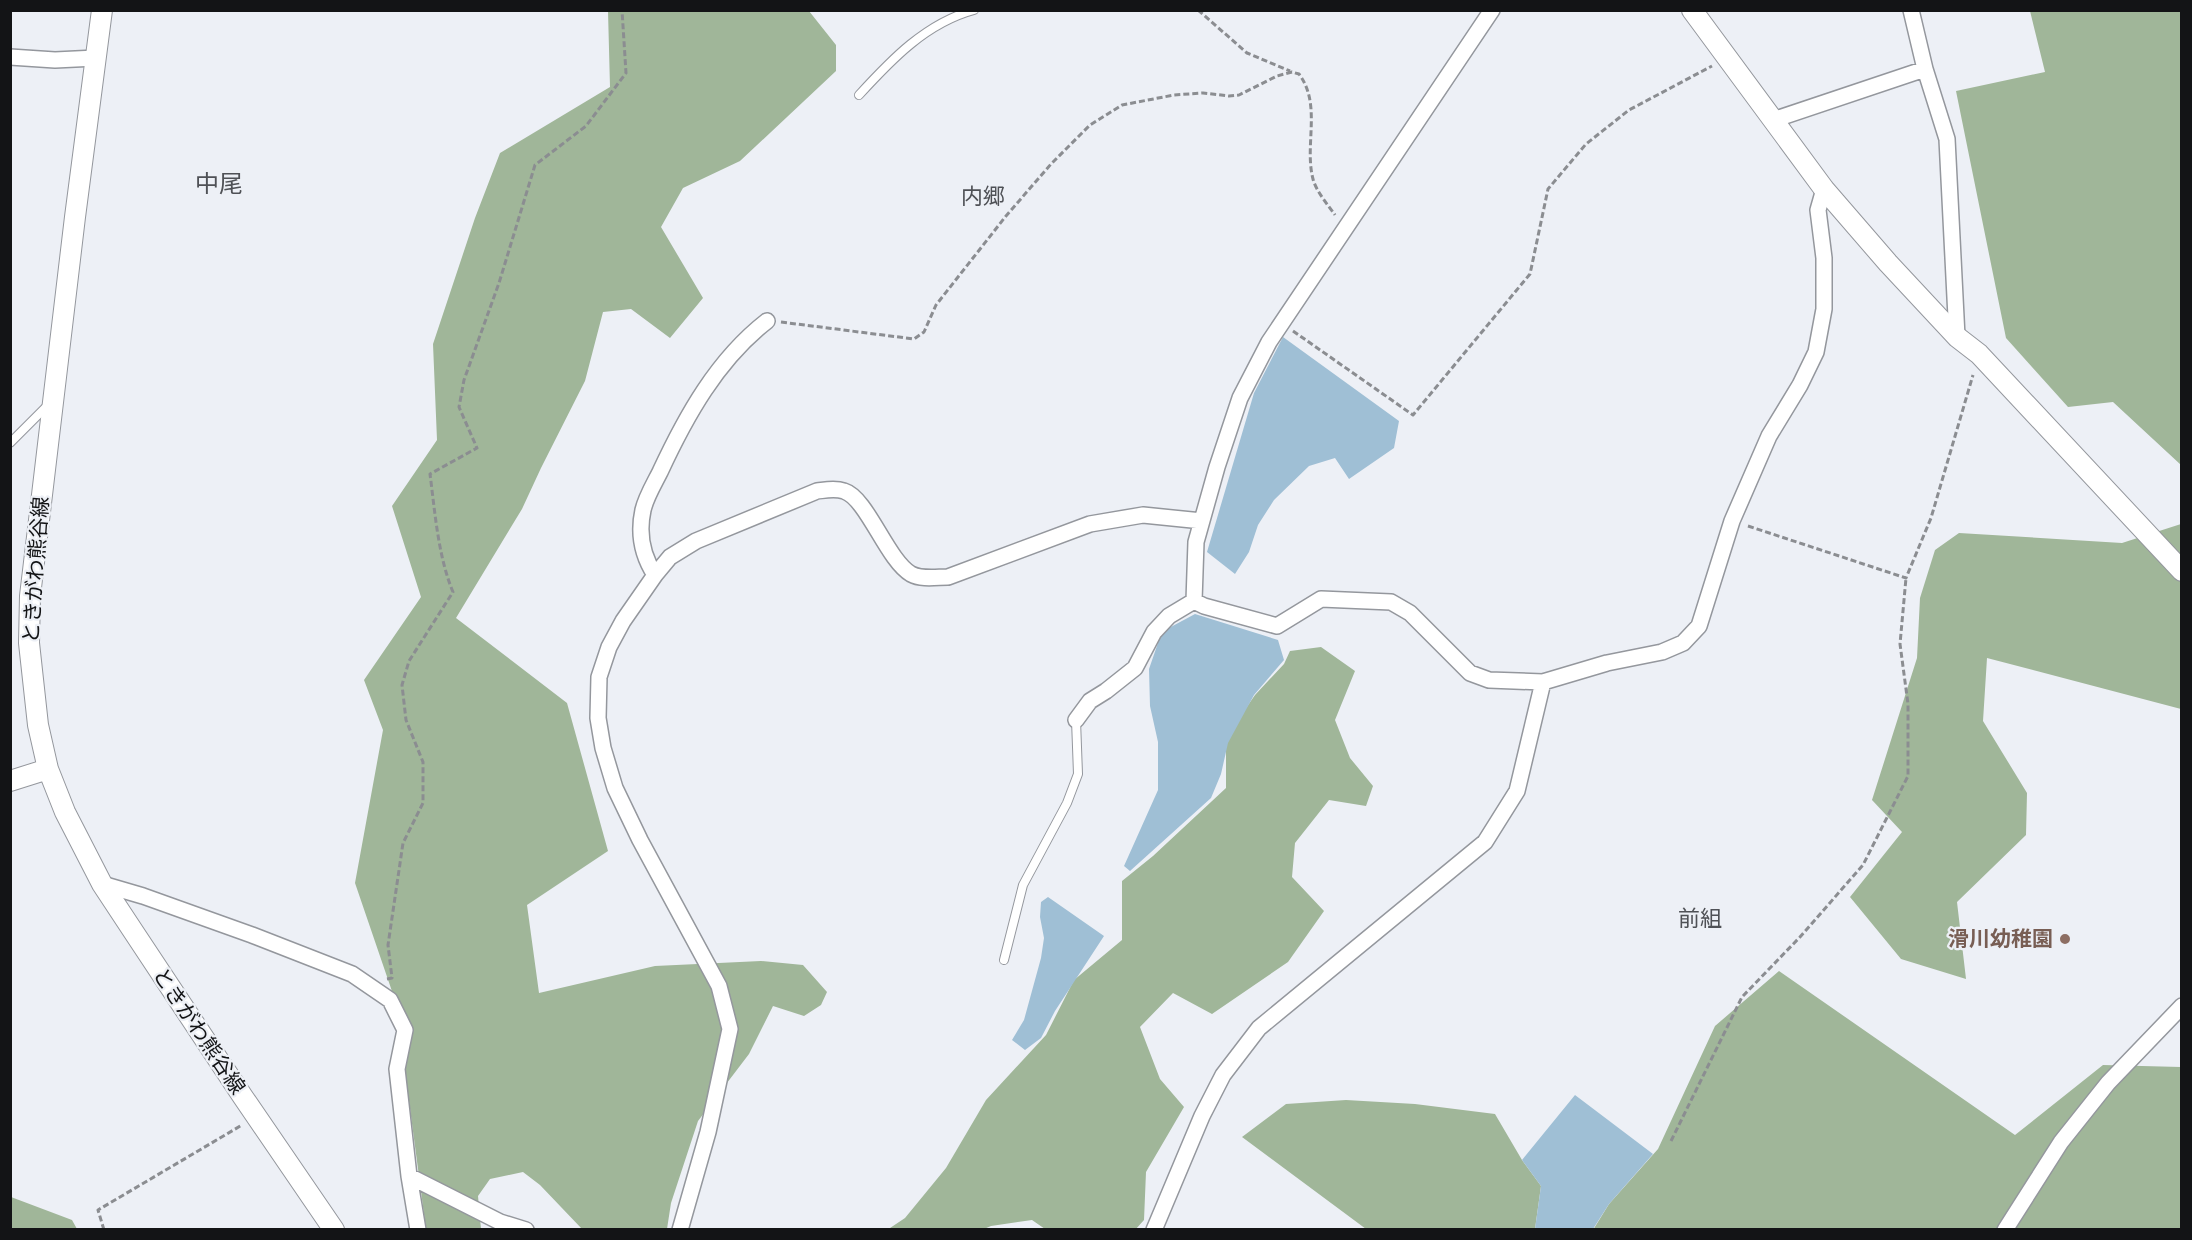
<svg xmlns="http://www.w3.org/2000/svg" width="2192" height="1240" viewBox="0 0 2192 1240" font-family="'Noto Sans','Noto Sans JP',sans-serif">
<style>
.forest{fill:#a0b699}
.water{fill:#9fbfd5}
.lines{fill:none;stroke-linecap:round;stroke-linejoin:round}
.lane-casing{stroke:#94979d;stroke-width:10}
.street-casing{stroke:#94979d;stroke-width:18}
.secondary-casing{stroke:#94979d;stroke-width:22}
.path{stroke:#8b8d91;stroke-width:3;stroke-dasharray:6 3;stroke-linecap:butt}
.lane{stroke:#fff;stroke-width:8}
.street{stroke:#fff;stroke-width:15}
.secondary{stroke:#fff;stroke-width:20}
.education-dot{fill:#8d6e63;stroke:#edf0f6;stroke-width:2}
.labels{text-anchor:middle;stroke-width:4.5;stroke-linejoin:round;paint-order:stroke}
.street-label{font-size:21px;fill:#131416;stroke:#edf0f6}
.education-label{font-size:21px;font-weight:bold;fill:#785e54;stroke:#edf0f6;text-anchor:end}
.neighbourhood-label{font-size:22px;fill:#4f5156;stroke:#edf0f6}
.quarter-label{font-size:24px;fill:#4f5156;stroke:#edf0f6}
</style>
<rect width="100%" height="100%" fill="#edf0f6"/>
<path class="forest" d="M608 11H809L836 45V71L740 161 683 188 661 227 703 298 670 338 631 309 603 312 585 381 541 468 522 509 456 618 567 703 608 851 527 905 539 993 655 966 761 961 803 965 827 992 821 1005 804 1016 773 1006 749 1054 698 1121 671 1203 667 1229H582L540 1185 523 1172 490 1179 478 1196 481 1229H426L396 1003 355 883 383 730 364 680 421 597 392 506 437 440 433 344 475 218 500 153 610 87Z
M2030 11H2181V465L2113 402 2068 407 2006 338 1956 91 2045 72Z
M2181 524V709L1987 658 1983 721 2027 793 2026 835 1957 902 1966 979 1901 959 1850 897 1902 832 1872 800 1917 658 1920 598 1935 550 1959 533 2122 543Z
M1321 647 1355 671 1335 720 1350 758 1373 786 1366 806 1329 800 1295 843 1292 877 1324 911 1288 962 1212 1014 1173 993 1140 1027 1160 1079 1184 1107 1146 1172 1144 1220 1135 1230 1045 1229 1032 1220 991 1226 984 1229 887 1230 905 1218 946 1168 986 1100 1046 1035 1074 980 1122 940V881L1153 856 1226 788V737L1255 695 1284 664 1290 651Z
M1779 971 2015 1135 2103 1065 2181 1067V1229L1593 1230 1609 1204 1658 1149 1715 1026Z
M1346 1100 1415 1104 1495 1114 1522 1160 1541 1186 1535 1229H1366L1242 1137 1286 1104Z
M11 1197 72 1220 77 1229H11Z"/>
<path class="water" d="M1283 337 1399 421 1394 448 1349 479 1335 458 1309 466 1274 500 1258 525 1249 552 1235 574 1207 552 1254 393Z
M1195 614 1278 640 1284 660 1254 695 1228 743 1221 774 1211 798 1130 871 1124 866 1158 790V742L1150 706 1149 669 1159 640 1167 629Z
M1048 897 1104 936 1055 1011 1041 1038 1025 1050 1012 1040 1024 1020 1041 958 1044 938 1040 917 1041 902Z
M1575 1095 1653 1154 1609 1204 1593 1229H1535L1541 1186 1522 1160Z"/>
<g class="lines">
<defs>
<path id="lane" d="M859 95C891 60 926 23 974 10
M10 443 47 406
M1004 960 1023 885 1067 803 1078 774 1076 720"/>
<path id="street" d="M10 57 55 60 96 58
M1925 69 1947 139 1957 337
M1773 120 1925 69 1911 10
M655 575C642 555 638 533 643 510 646 497 654 484 660 472 686 416 717 360 767 321
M1194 601 1204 606 1277 626 1321 599 1391 602 1410 613 1470 673 1489 680 1543 682 1607 663 1662 652 1683 643 1699 626 1732 521 1769 436 1800 385 1816 352 1824 309V258L1818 210 1824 189
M1194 601 1196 542 1217 467 1240 398 1269 342 1492 10
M1076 720 1090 701 1106 691 1135 668 1154 632 1169 616 1194 601
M102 884 143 896 252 935 352 974 390 1000 405 1030 397 1069 409 1176 418 1230
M409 1176 500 1222 526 1230
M680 1230 708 1132 730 1029 719 986 640 840 615 788 603 748 598 718 599 677 609 647 623 621 655 575 670 557 696 541 817 491C826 490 835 488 844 491 867 498 887 560 911 574 922 580 937 577 948 577L1090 524 1143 515 1202 521
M1154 1230 1202 1116 1223 1075 1259 1028 1485 842 1517 791 1543 682
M2005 1230 2061 1142 2108 1083 2182 1006"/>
<path id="secondary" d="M102 10 75 217 30 596 29 643 38 725 48 769 65 812 102 884 133 931 243 1097 334 1230
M1692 10 1824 189 1888 263 1957 337 1979 354 2182 571
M10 781 48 769"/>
</defs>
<use href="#lane" class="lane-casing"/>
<use href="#street" class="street-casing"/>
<use href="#secondary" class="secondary-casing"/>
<path class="path" d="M1198 10 1247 53 1290 71
M781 322 914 339 924 332 936 305 1006 216 1051 164 1090 125 1122 105 1174 95 1203 93 1229 96 1239 95 1277 76 1292 72 1299 74C1322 105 1304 145 1313 179 1316 191 1328 205 1335 215
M1293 331 1413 415 1530 274 1548 189 1586 144 1629 110 1712 66
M1748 526 1906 578 1931 518 1973 375
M387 979 392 978 388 945 403 843 423 803V762L406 720 402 685 409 661 453 592C438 556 435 512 430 474L477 448 459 407 464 380 499 283 535 165 586 126 626 73 622 10
M1671 1141 1742 997 1800 937 1863 865 1908 776V704L1900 644 1906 578
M104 1230 98 1210 242 1125"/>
<use href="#lane" class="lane"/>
<use href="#street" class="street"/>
<use href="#secondary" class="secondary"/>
</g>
<circle class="education-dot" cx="2065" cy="939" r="6"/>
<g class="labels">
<g class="street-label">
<text transform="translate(36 570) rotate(-86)" y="7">ときがわ熊谷線</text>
<text transform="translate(199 1031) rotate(56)" y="7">ときがわ熊谷線</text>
</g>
<g class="education-label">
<text x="2053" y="946">滑川幼稚園</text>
</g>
<g class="neighbourhood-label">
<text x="983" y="204">内郷</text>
<text x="1700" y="926">前組</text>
</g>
<g class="quarter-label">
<text x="219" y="192">中尾</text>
</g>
</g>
<rect width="2192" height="1240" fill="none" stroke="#131416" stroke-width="24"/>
</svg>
